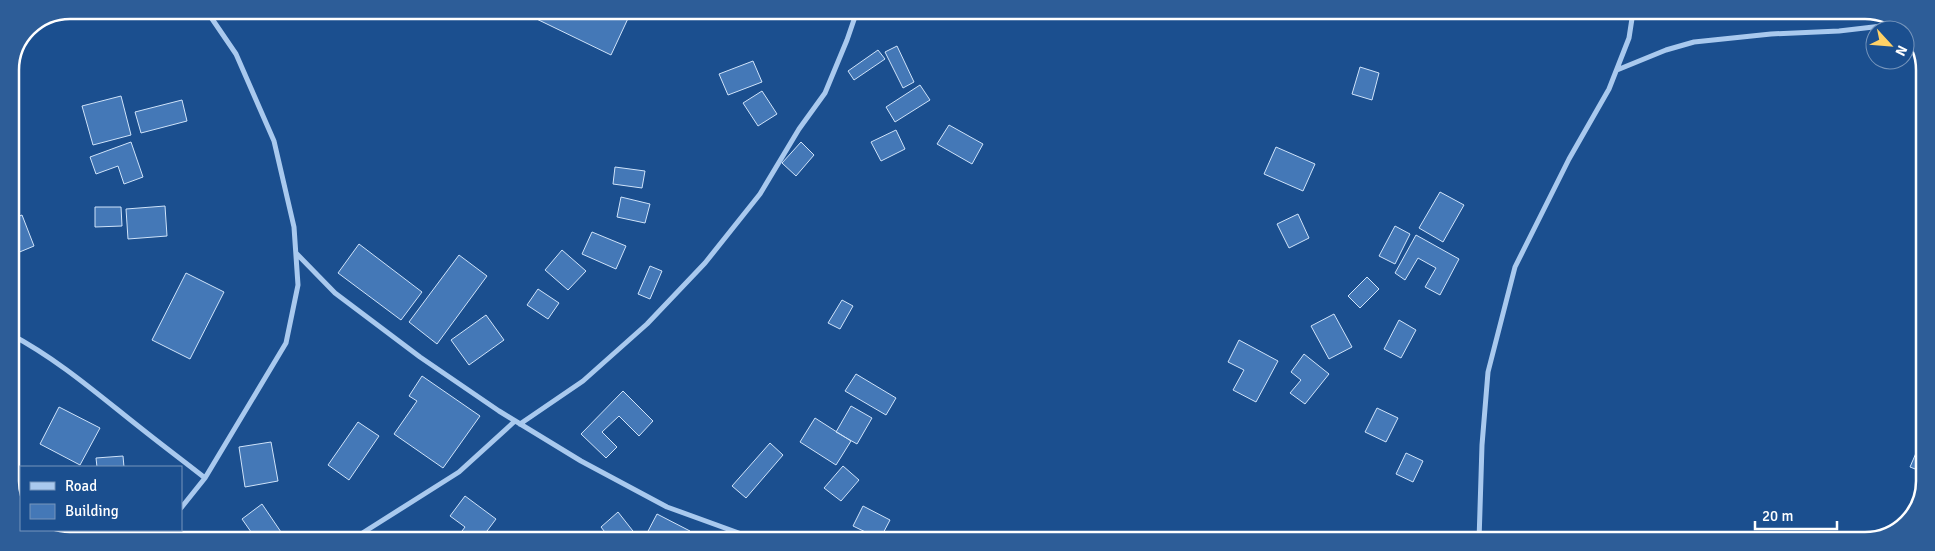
<svg xmlns="http://www.w3.org/2000/svg" width="1935" height="551" viewBox="0 0 1935 551" font-family="Signika,sans-serif">
<style>
.building{fill:#4478b7;stroke:#cfe3fa}
.lines{fill:none;stroke-linecap:round;stroke-linejoin:round}
.minor{stroke:#a9c9ee;stroke-width:5}
.rim{fill:none;stroke:#fff;stroke-width:2.5}
</style>
<rect width="100%" height="100%" fill="#1b4f8f"/>
<path class="building" d="M518 10 628 11 631 12 611 55Z
M897 46 914 82 903 88 885 52Z
M878 50 885 59 854 80 848 71Z
M753 61 762 82 728 95 719 74Z
M1360 67 1379 73 1372 100 1352 94Z
M920 85 930 100 895 122 886 107Z
M762 91 777 114 758 126 743 103Z
M121 96 131 135 93 145 82 106Z
M182 100 187 121 141 133 135 112Z
M949 125 983 144 972 164 937 144Z
M896 130 905 149 881 161 871 142Z
M131 142 143 177 124 184 118 166 96 174 90 157Z
M801 142 814 155 796 176 782 163Z
M1276 147 1315 164 1303 191 1264 174Z
M615 167 645 171 642 188 613 184Z
M1440 192 1464 205 1443 242 1419 228Z
M621 197 650 204 645 223 617 217Z
M165 206 167 236 128 239 126 209Z
M95 207H121L122 226 95 227Z
M1298 214 1309 238 1289 248 1277 224Z
M22 215 34 246 10 256V220Z
M1395 226 1410 234 1395 264 1379 256Z
M592 232 626 246 616 269 582 254Z
M1416 235 1459 259 1440 295 1425 287 1436 268 1418 258 1405 280 1395 273Z
M359 244 422 292 401 320 338 273Z
M562 250 586 271 568 290 545 270Z
M459 255 487 276 437 344 409 322Z
M650 266 662 271 650 299 638 294Z
M186 273 224 292 190 359 152 340Z
M1367 277 1379 289 1360 308 1348 296Z
M538 289 559 303 548 319 527 305Z
M842 300 853 306 840 329 828 323Z
M1334 314 1352 347 1329 359 1311 326Z
M486 315 504 340 469 365 451 340Z
M1399 320 1416 330 1401 358 1384 349Z
M1239 340 1278 361 1256 402 1233 390 1244 370 1228 362Z
M1304 354 1329 374 1305 404 1290 393 1301 380 1291 372Z
M856 374 896 398 886 415 845 391Z
M422 376 480 416 443 468 394 434 417 401 409 396Z
M623 391 653 421 639 436 619 416 602 432 617 447 606 458 581 434Z
M851 406 872 418 857 444 836 432Z
M59 407 100 428 80 465 40 444Z
M1377 408 1398 418 1386 442 1365 432Z
M815 418 851 441 836 465 800 442Z
M358 422 379 436 349 480 328 465Z
M271 442 278 481 245 487 239 447Z
M770 443 783 455 746 498 732 486Z
M1406 453 1423 461 1413 482 1396 474Z
M1916 453 1923 456V472L1910 467Z
M123 456 124 467H97L96 458Z
M843 466 859 480 841 501 824 488Z
M465 496 496 519 481 539H456L465 527 450 516Z
M262 504 281 532 270 539H256L242 519Z
M863 506 890 520 880 539 853 526Z
M618 512 640 540H611L601 527Z
M657 514 690 531 686 540H655L646 535Z
M71 530H112L121 539H64L63 537Z
M728 531 731 540H706V539Z"/>
<g class="lines">
<path class="minor" d="M1617 70 1666 50 1694 42 1771 34 1839 31 1899 24
M296 253 335 293 420 357 499 411 581 461 667 507 758 540
M10 334C61 361 102 398 147 433 166 448 186 463 205 478
M520 424 583 381 647 324 705 263 760 194 799 129 825 93 847 40 857 11
M181 508 205 478 286 343 298 285 294 227 274 141 236 54 206 10
M157 539 164 530
M353 539 459 472 515 421
M1479 541 1482 445 1488 372 1515 267 1569 159 1609 89 1629 38 1633 12"/>
</g>
<path d="M0 0H1935V551H0ZM70 19H1865A51 51 0 0 1 1916 70V481A51 51 0 0 1 1865 532H70A51 51 0 0 1 19 481V70A51 51 0 0 1 70 19Z" fill="#2d5d98" fill-rule="evenodd"/>
<path class="rim" d="M70 19H1865A51 51 0 0 1 1916 70V481A51 51 0 0 1 1865 532H70A51 51 0 0 1 19 481V70A51 51 0 0 1 70 19Z"/>
<rect x="20" y="466" width="162" height="65" fill="#1b4f8f" stroke="#7695bc"/>
<rect x="30" y="482" width="25" height="8" fill="#a9c9ee" stroke="#7695bc"/>
<text x="65" y="491" font-size="15" fill="#ffffff">Road</text>
<rect x="30" y="504" width="25" height="15" fill="#4478b7" stroke="#7695bc"/>
<text x="65" y="516" font-size="15" fill="#ffffff">Building</text>
<g transform="translate(1890 45) rotate(116)"><circle r="24" fill="#1b4f8f" stroke="#7695bc"/>
<path d="M0-4L9 19L0 12L-9 19Z" fill="#ffd166"/>
<text y="-8" font-size="14" font-weight="bold" text-anchor="middle" fill="#ffffff">N</text>
</g>
<path d="M1755 521v8h82v-8" fill="none" stroke="#ffffff" stroke-width="2.5"/>
<text x="1762" y="521" font-size="15" fill="#ffffff" stroke="#1b4f8f" stroke-width="4" paint-order="stroke">20 m</text>
</svg>
